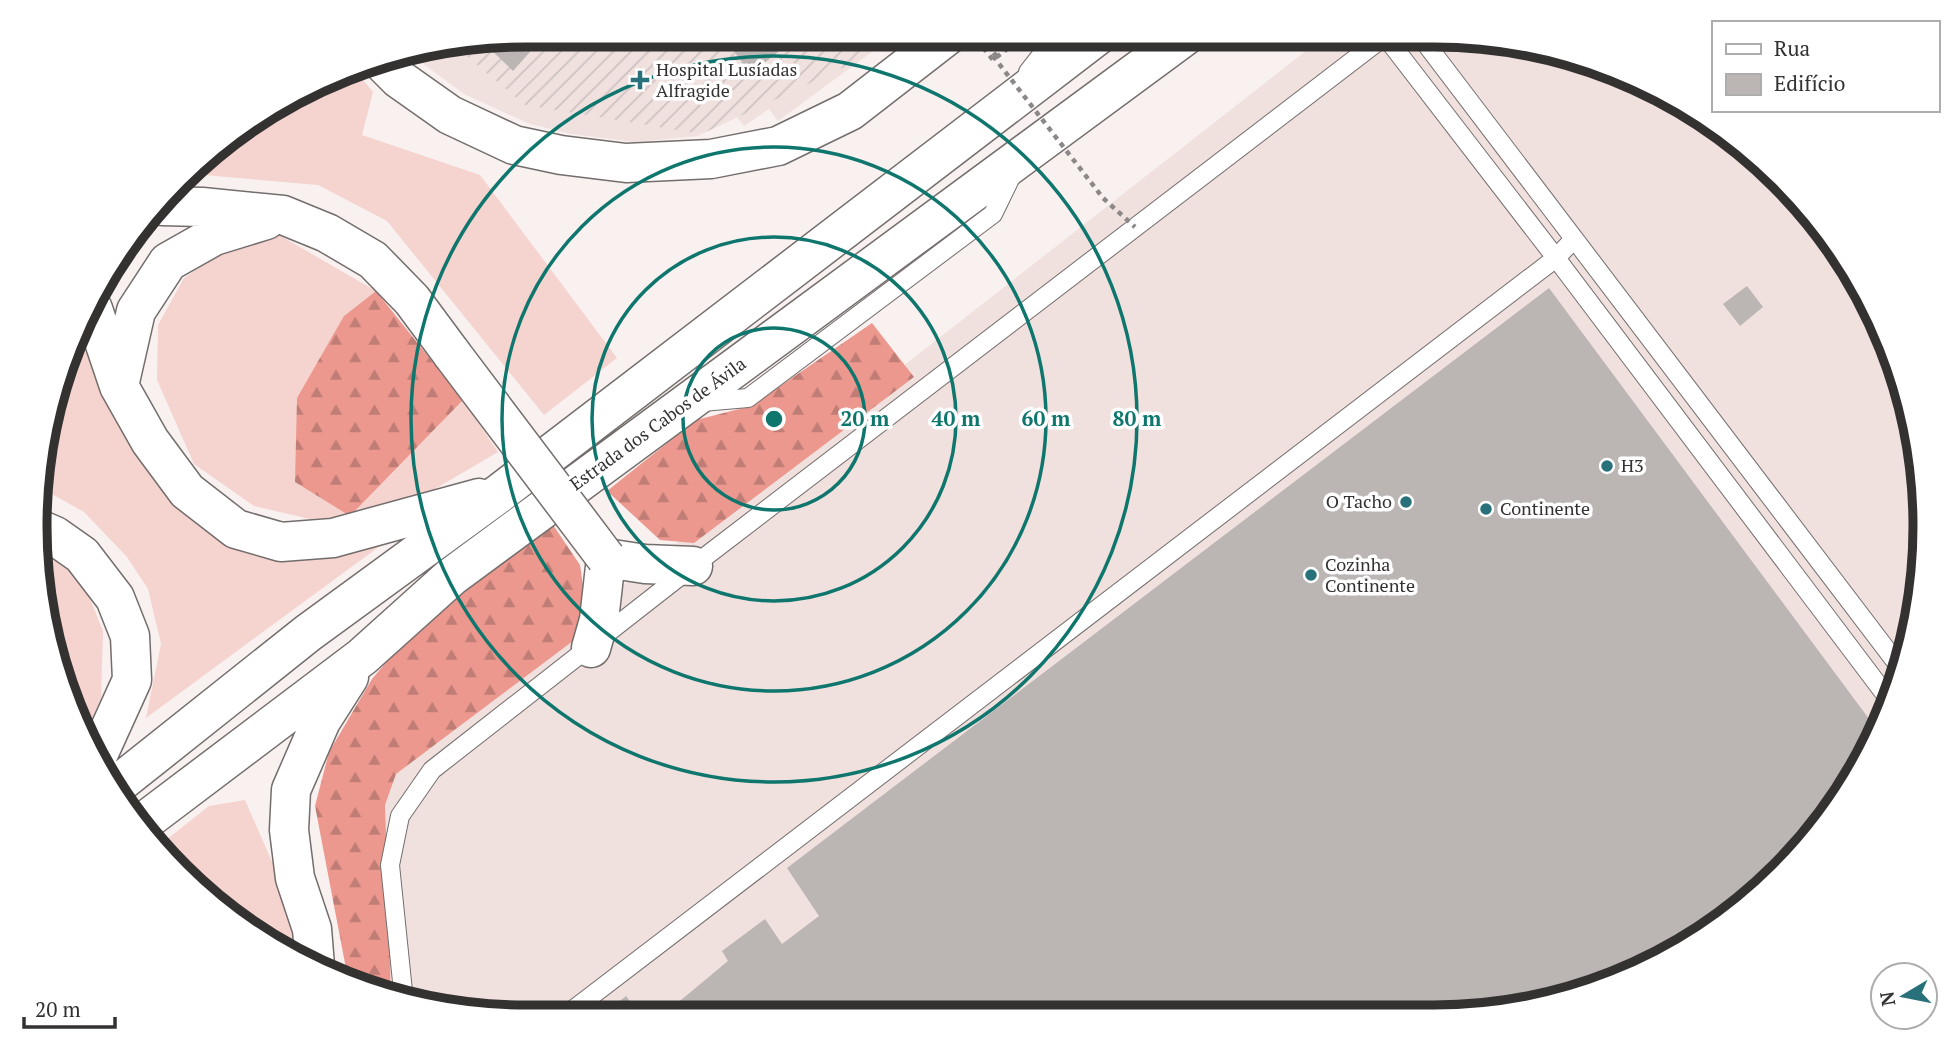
<svg xmlns="http://www.w3.org/2000/svg" width="1960" height="1052" viewBox="0 0 1960 1052" font-family="'PT Serif',serif">
<style>
.built{fill:#f0e1df}
.industrial{fill:url(#industrial-furrows)}
.grass{fill:#f5d3cf}
.forest{fill:url(#forest-firs)}
.building{fill:#bbb5b4}
.lines{fill:none;stroke-linecap:round;stroke-linejoin:round}
.lane-casing{stroke:#736d6c;stroke-width:20}
.secondary-casing{stroke:#736d6c;stroke-width:41}
.highway-casing{stroke:#736d6c;stroke-width:41}
.path{stroke:#8d8888;stroke-width:4.5;stroke-dasharray:5 5;stroke-linecap:butt}
.lane{stroke:#fff;stroke-width:18}
.secondary{stroke:#fff;stroke-width:38}
.highway{stroke:#fff;stroke-width:38}
.highway-bridge-casing{stroke:#736d6c;stroke-width:41;stroke-linecap:butt}
.path-bridge{stroke:#8d8888;stroke-width:4.5;stroke-dasharray:5 5;stroke-linecap:butt}
.highway-bridge{stroke:#fff;stroke-width:38}
.ring{fill:none;stroke:#0f766e;stroke-width:3.5}
.poi-dot{fill:#28717b;stroke:#fff;stroke-width:2.5}
.labels{text-anchor:middle;stroke-width:7;stroke-linejoin:round;paint-order:stroke}
.poi-label{font-size:18px;fill:#343131;stroke:#fff;text-anchor:start}
.street-label{font-size:18px;fill:#343131;stroke:#fff}
.rim{fill:none;stroke:#343131;stroke-width:9}
.centre{fill:#0f766e;stroke:#fff;stroke-width:3.5}
.ring-label{font-size:21px;text-anchor:middle;font-weight:bold;fill:#0f766e;stroke:#fff;stroke-width:7;stroke-linejoin:round;paint-order:stroke}
</style>
<defs>
<pattern id="industrial-furrows" width="10" height="10" patternUnits="userSpaceOnUse" patternTransform="scale(1.75)"><rect width="10" height="10" fill="#f0e1df"/><path d="M-1 1l2-2M0 10L10 0M9 11l2-2" fill="none" stroke="#cec2c0"/></pattern>
<pattern id="forest-firs" width="22" height="20" patternUnits="userSpaceOnUse" patternTransform="scale(1.75)"><rect width="22" height="20" fill="#ec988e"/><path d="M5 1l3.5 6h-7zM16 11l3.5 6h-7z" fill="#c07d75"/></pattern>
</defs>
<rect width="100%" height="100%" fill="#f8f1f0"/>
<path class="built" d="M526 35H895L778 121 769 109 744 126 726 104 703 121 699 136 634 142 571 134 530 124 464 94 410 54Z
M1325 36H1466L1561 52 1679 101 1757 157 1823 227 1874 308 1908 399 1924 493 1921 590 1899 683 1859 771 1803 850 1707 934 1622 980 1498 1013 494 1016 399 1000 378 992 370 783Z"/>
<path class="industrial" d="M526 35H890L848 65 702 134 525 105 456 47Z"/>
<path class="grass" d="M354 69 373 92 362 135 480 175 617 358 544 415 387 221 318 185 192 174 227 137Z
M279 235 376 291 344 316 350 516 463 400 498 452 406 506 350 516 310 519 254 506 194 464 157 380 158 325 184 278 232 245Z
M82 331 212 531 384 543 146 718 161 644 148 589 127 557 84 512 43 489 52 399Z
M37 545 79 572 103 631 101 698 85 734 73 714 36 559Z
M245 800 276 871 299 959 281 951 156 848 209 806Z"/>
<path class="forest" d="M376 291 463 400 350 516 295 482 297 398 344 316Z
M872 323 914 377 694 543 660 540 607 491 696 420 751 406Z
M551 522 580 565 589 629 396 774 385 805 391 997 348 979 315 806 329 752 372 679 409 635Z"/>
<path class="building" d="M526 35H545L513 71 483 42Z
M721 35H800L751 73Z
M1747 286 1763 307 1740 326 1723 304Z
M1549 288 1878 731 1868 751 1853 762 1859 771 1803 850 1790 861 1609 983 1498 1013 683 1015 675 1005 728 961 722 951 765 919 782 944 819 916 787 868Z
M626 996 641 1016H601Z"/>
<g class="lines">
<defs>
<path id="lane" d="M1385 36 1556 258 1891 702
M1420 36 1902 670
M1028 72 1056 36
M702 402 748 398 993 214 1012 175
M404 1001 390 865 400 816 432 770 693 566 1385 36
M565 1016 1556 258 1574 239"/>
<path id="secondary" d="M379 59 399 79 450 115 514 145 561 155 626 163 711 159 778 146 850 111 948 35"/>
<path id="highway" d="M162 206 202 207 283 215 327 233 373 260 412 300 452 354
M93 309 119 386 150 441 187 491 236 529 281 542 333 538 479 498
M119 386 136 311 168 262 214 236 266 220
M39 529 55 536 82 555 115 598 130 636 132 680 98 755
M591 648 599 620 606 558 645 564 693 566
M117 785 308 633 501 492 1097 36
M141 824 362 657 451 577 1185 36
M315 966 312 929 295 878 289 830 291 790 321 721 349 677"/>
</defs>
<use href="#lane" class="lane-casing"/>
<use href="#secondary" class="secondary-casing"/>
<use href="#highway" class="highway-casing"/>
<path class="path" d="M1003 36 985 50 993 60 1021 38
M993 56 1017 37 1015 36"/>
<use href="#lane" class="lane"/>
<use href="#secondary" class="secondary"/>
<use href="#highway" class="highway"/>
<defs>
<path id="highway-bridge" d="M452 354 606 558"/>
</defs>
<use href="#highway-bridge" class="highway-bridge-casing"/>
<path class="path-bridge" d="M993 56 1103 198 1135 227"/>
<use href="#highway-bridge" class="highway-bridge"/>
</g>
<g class="ring">
<circle cx="774" cy="419" r="91"/>
<circle cx="774" cy="419" r="182"/>
<circle cx="774" cy="419" r="272"/>
<circle cx="774" cy="419" r="363"/>
</g>
<g class="poi-dot">
<path d="M636.5 69.5h7v7h7v7h-7v7h-7v-7h-7v-7h7z"/>
<circle cx="1607" cy="466" r="7"/>
<circle cx="1406" cy="502" r="7"/>
<circle cx="1486" cy="509" r="7"/>
<circle cx="1311" cy="575" r="7"/>
</g>
<g class="labels">
<g class="poi-label">
<text x="656" y="76">Hospital Lusíadas<tspan x="656" dy="21">Alfragide</tspan></text>
<text x="1621" y="472">H3</text>
<text x="1392" y="508" text-anchor="end">O Tacho</text>
<text x="1500" y="515">Continente</text>
<text x="1325" y="571">Cozinha<tspan x="1325" dy="21">Continente</tspan></text>
</g>
<g class="street-label">
<text transform="translate(658 424) rotate(-36)" y="6">Estrada dos Cabos de Ávila</text>
</g>
</g>
<path d="M0 0H1960V1052H0ZM526 47H1434A479 479 0 0 1 1913 526V526A479 479 0 0 1 1434 1005H526A479 479 0 0 1 47 526V526A479 479 0 0 1 526 47Z" fill="#fff" fill-rule="evenodd"/>
<path class="rim" d="M526 47H1434A479 479 0 0 1 1913 526V526A479 479 0 0 1 1434 1005H526A479 479 0 0 1 47 526V526A479 479 0 0 1 526 47Z"/>
<circle cx="774" cy="419" r="10" class="centre"/>
<g class="ring-label">
<text x="865" y="426">20 m</text>
<text x="956" y="426">40 m</text>
<text x="1046" y="426">60 m</text>
<text x="1137" y="426">80 m</text>
</g>
<rect x="1712" y="21" width="228" height="91" fill="#ffffff" stroke="#aeadad" stroke-width="2"/>
<rect x="1726" y="44" width="35" height="10" fill="#ffffff" stroke="#aeadad" stroke-width="2"/>
<text x="1774" y="56" font-size="21" fill="#343131">Rua</text>
<rect x="1726" y="74" width="35" height="21" fill="#bbb5b4" stroke="#aeadad" stroke-width="2"/>
<text x="1774" y="91" font-size="21" fill="#343131">Edifício</text>
<g transform="translate(1904 996) rotate(260)"><circle r="33" fill="#ffffff" stroke="#aeadad" stroke-width="2"/>
<path d="M0-5L12 26L0 18L-12 26Z" fill="#28717b"/>
<text y="-10" font-size="19" font-weight="bold" text-anchor="middle" fill="#343131">N</text>
</g>
<path d="M24 1017v10h91v-10" fill="none" stroke="#343131" stroke-width="3.5"/>
<text x="35" y="1017" font-size="21" fill="#343131" stroke="#ffffff" stroke-width="5" paint-order="stroke">20 m</text>
</svg>
